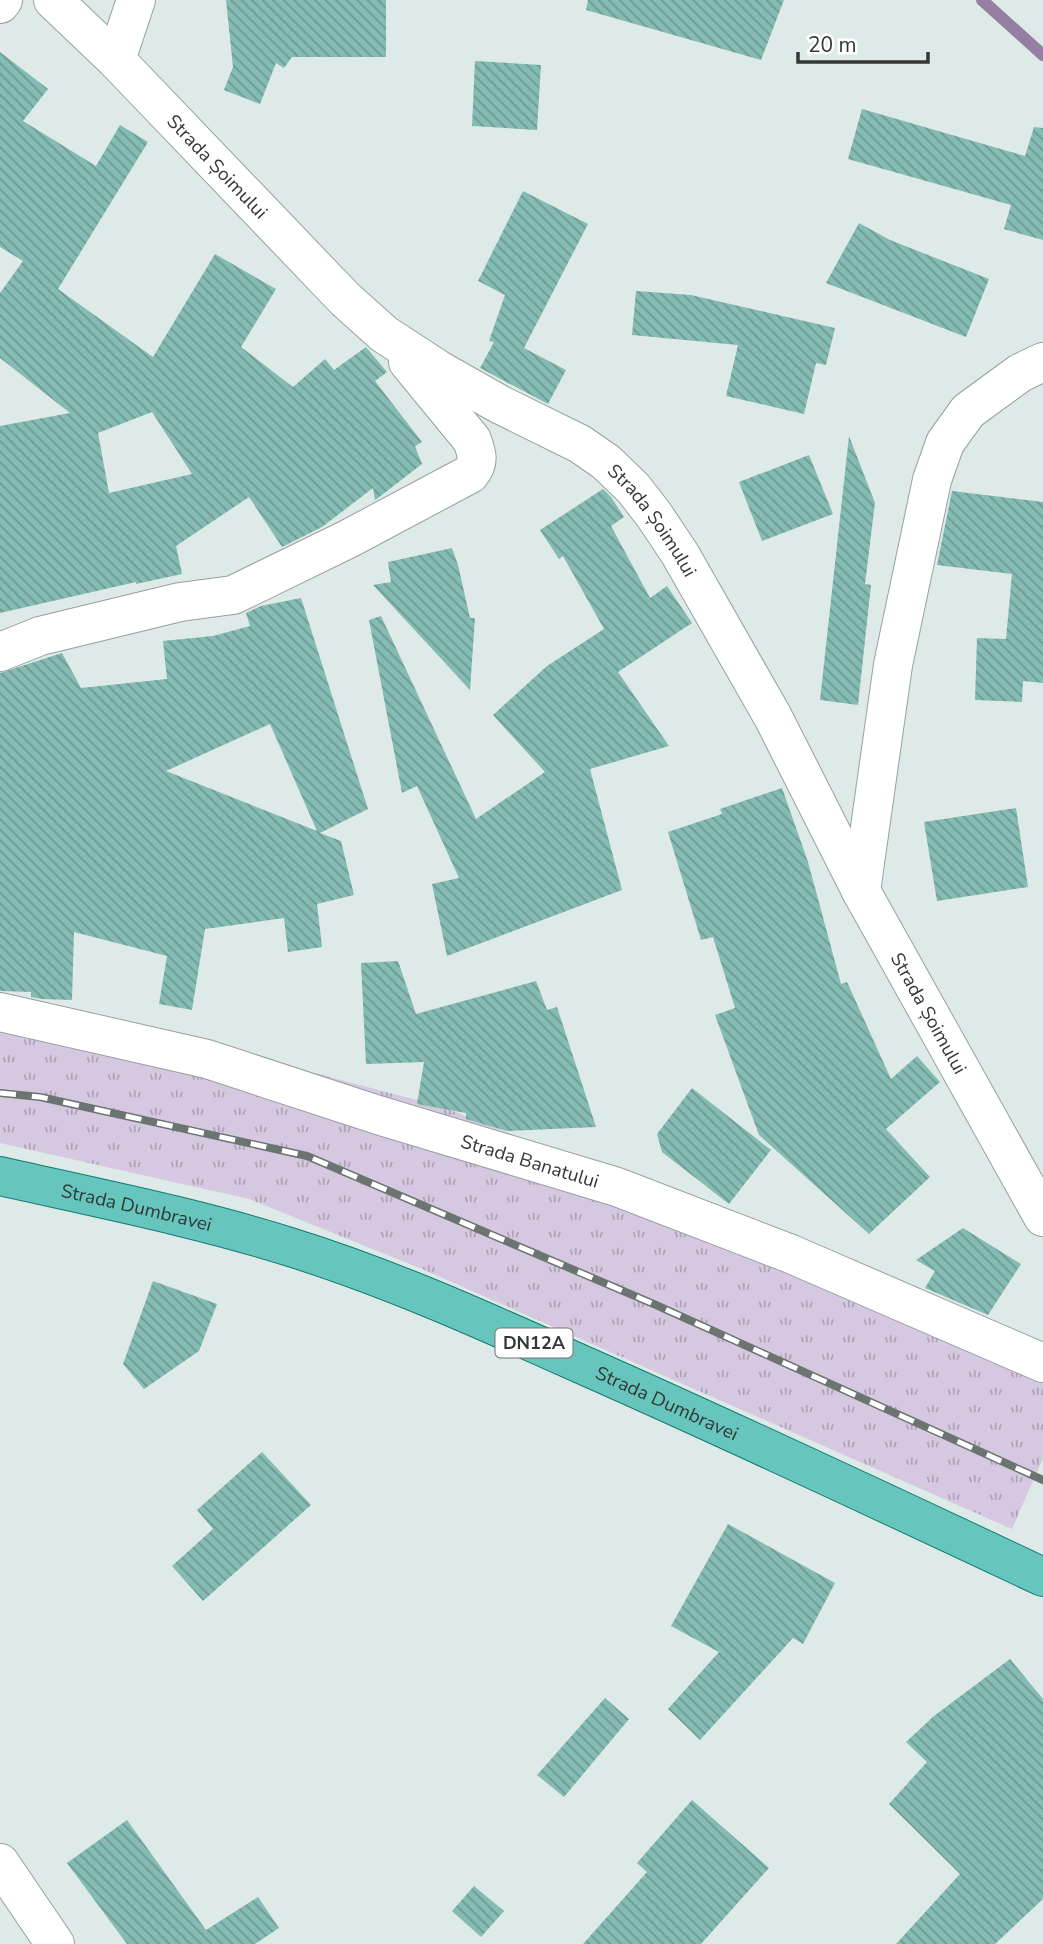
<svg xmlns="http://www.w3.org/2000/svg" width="1043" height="1944" viewBox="0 0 1043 1944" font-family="'Nunito Sans',sans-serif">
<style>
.grass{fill:url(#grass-tufts)}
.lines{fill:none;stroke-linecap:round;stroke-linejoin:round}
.stream{stroke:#9580a4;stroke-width:12}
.building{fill:url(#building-back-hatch);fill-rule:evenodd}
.minor-casing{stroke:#96a19f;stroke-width:40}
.major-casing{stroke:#127a71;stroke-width:40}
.minor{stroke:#fff;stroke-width:38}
.major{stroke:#66c5bc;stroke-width:38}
.rail-casing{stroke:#6c7472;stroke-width:8}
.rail{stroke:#fff;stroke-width:5;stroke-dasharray:16;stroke-linecap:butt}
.labels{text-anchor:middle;stroke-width:5;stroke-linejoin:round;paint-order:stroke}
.shield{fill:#fff;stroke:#707473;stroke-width:2}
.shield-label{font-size:18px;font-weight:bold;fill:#333837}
.street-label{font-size:19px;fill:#333837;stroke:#fff}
</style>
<defs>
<pattern id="grass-tufts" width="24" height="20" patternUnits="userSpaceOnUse" patternTransform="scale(1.75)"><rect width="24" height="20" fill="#d6c8e0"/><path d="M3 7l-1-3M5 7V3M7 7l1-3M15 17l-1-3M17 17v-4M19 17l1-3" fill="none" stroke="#aea3b6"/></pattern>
<pattern id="building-back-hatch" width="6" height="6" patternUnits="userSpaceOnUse" patternTransform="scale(1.75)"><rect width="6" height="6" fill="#84bbb2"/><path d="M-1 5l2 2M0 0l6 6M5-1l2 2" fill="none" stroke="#6d9992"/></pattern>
</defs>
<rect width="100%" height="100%" fill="#deeae8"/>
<path class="grass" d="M0 1021 224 1049 443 1107 1043 1344V1458L1012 1529 422 1269 249 1199 0 1143Z"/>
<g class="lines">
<path class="stream" d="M982 0 1043 55"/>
</g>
<path class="building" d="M226 0H386V57H292L284 68 276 63 260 104 224 90 233 67Z
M588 0H784L761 60 586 10Z
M0 52 48 89 23 121 96 166 120 125 148 142 58 289 153 357 215 254 276 289 241 347 293 387 325 359 334 370 366 347 387 372 375 381 422 442 415 446 422 464 378 498 375 500 373 488 322 527 282 547 249 497 176 546 182 574 136 584V582L0 613V426L70 413 0 358V293L23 261 0 247ZM152 412 192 474 109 493 98 433Z
M475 61 541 65 537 130 472 126Z
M862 109 1025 156 1034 127 1043 128V240L1004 229 1011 205 848 159Z
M523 191 588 224 524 348 566 370 548 404 480 368 494 342 489 341 505 295 478 281Z
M859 223 890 240 989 279 966 337 826 283Z
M636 291 691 295 835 328 826 365 816 363 804 414 726 396 738 345 632 335Z
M849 436 875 503 865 584 871 585 858 705 820 700Z
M809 455 833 514 762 541 739 482Z
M603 489 611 497 624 517 611 526 650 598 667 586 692 623 618 672 669 746 590 769 622 890 447 956 432 884 459 878 417 786 402 793 369 620 381 616 476 819 545 772 493 715 547 666 604 629 563 556 559 559 540 530Z
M952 491 1043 502V683L1023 681 1022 702 975 700 977 638 1006 639 1012 574 937 565Z
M452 548 458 565 470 618H475L470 690 373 585 391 582 388 562Z
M301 598 368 809 320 833 341 841 354 895 317 904 322 947 288 952 284 918 205 929 192 1010 159 1004 167 956 74 932 72 1000 42 999 31 997V992L0 991V673L62 653 81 688 167 679 163 641 213 636 250 626 246 613 261 606ZM270 724 317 831 166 771Z
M782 788 808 862 841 984 847 982 891 1079 917 1056 940 1082 886 1129 930 1177 869 1234 759 1135 715 1015 735 1008 713 937 701 940 668 832 722 814 720 809Z
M1016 808 1028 887 937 901 924 822Z
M398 961 416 1014 536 981 547 1010 557 1007 596 1127 507 1131 466 1119V1113L417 1104 424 1062 366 1064 361 963Z
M692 1088 771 1150 729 1204 662 1152 657 1134Z
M963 1228 1021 1264 988 1315 925 1288 935 1271 916 1260Z
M153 1281 217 1304 199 1351 144 1389 123 1364Z
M262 1452 311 1505 203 1601 172 1566 213 1529 197 1510Z
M728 1524 835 1583 803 1644 793 1638 700 1740 668 1709 719 1652 671 1626Z
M1010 1659 1043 1699V1899L995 1944H896L960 1874 889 1804 927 1762 906 1742 934 1716Z
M605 1698 629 1719 564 1797 537 1775Z
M692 1800 769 1868 701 1944H583L647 1872 637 1863Z
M127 1820 206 1930 258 1897 279 1928 255 1944H127L67 1863Z
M474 1886 504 1911 481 1937 452 1911Z"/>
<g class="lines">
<defs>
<g id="minor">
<path id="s1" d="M53 0 116 60 345 299 384 334 439 370 499 404 580 444 606 462 633 488 654 515 680 554 773 717 861 891 1043 1217"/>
<path d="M0 4 3 0"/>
<path d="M116 60 136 0"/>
<path d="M0 652 40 636 180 602 233 595 348 539 470 474C480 462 477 454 472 440L408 362"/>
<path d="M861 891 893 665 932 480 945 443 968 411 1020 373 1043 362"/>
<path id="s2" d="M0 1012 207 1059 378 1115 617 1187 791 1254 1043 1363"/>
<path d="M0 1863 55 1944"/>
</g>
<g id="major">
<path id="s3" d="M0 1176C97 1198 195 1217 290 1247 390 1278 487 1322 583 1365 737 1433 890 1505 1043 1577"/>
</g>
</defs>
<use href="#minor" class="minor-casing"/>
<use href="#major" class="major-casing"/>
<use href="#minor" class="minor"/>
<use href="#major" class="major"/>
<defs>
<path id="rail" d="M0 1093 40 1097 307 1156 656 1305 1043 1480"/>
</defs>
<use href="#rail" class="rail-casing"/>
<use href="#rail" class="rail"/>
</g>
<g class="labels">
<rect class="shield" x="495.5" y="1328.5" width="77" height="29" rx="5"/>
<g class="shield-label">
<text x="534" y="1349">DN12A</text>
</g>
<g class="street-label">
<text dy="7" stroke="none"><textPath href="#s1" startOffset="234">Strada Șoimului</textPath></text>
<text dy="7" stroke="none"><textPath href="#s1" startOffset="802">Strada Șoimului</textPath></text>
<text dy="7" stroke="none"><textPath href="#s1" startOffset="1368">Strada Șoimului</textPath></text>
<text dy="7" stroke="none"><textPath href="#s2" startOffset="551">Strada Banatului</textPath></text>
<text dy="7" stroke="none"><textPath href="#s3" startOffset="140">Strada Dumbravei</textPath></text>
<text dy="7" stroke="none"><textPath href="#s3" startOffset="707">Strada Dumbravei</textPath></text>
</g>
</g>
<path d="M798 52v10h130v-10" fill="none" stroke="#333837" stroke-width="3.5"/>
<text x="808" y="52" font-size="21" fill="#333837" stroke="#ffffff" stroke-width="5" paint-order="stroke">20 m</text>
</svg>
